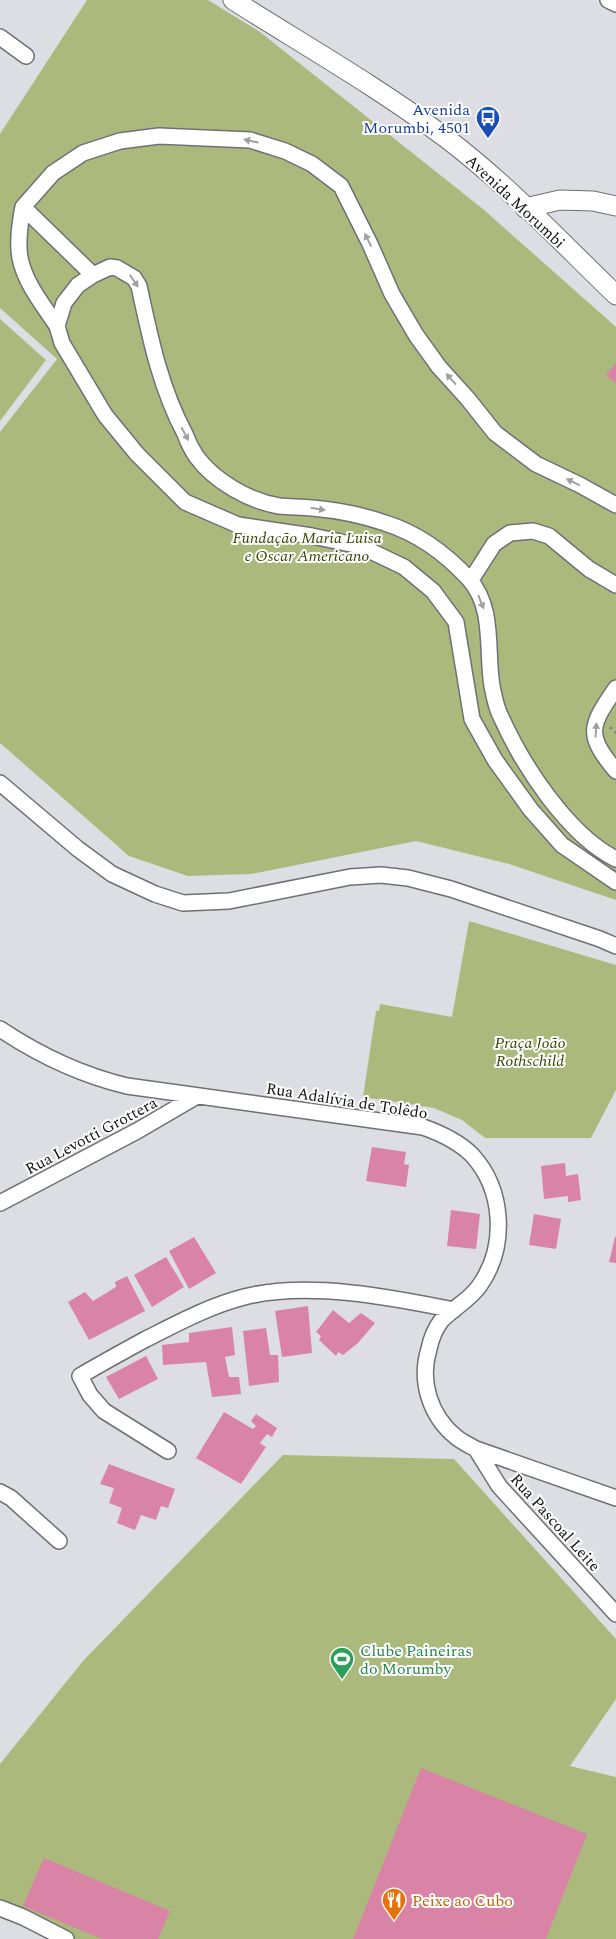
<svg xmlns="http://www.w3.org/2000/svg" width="616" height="1939" viewBox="0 0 616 1939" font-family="Spectral,serif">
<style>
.green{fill:#abba7c}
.building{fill:#d983a6}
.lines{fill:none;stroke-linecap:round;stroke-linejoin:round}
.minor-casing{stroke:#6f7074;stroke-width:18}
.major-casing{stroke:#6f7074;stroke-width:21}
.path{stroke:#7d7d81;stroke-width:2.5;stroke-dasharray:2.5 4;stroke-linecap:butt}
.minor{stroke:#fff;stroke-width:15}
.major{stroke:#fff;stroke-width:19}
.oneway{fill:#a0a0a1}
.labels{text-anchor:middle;stroke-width:4;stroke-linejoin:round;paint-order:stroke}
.transit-label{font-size:16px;fill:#164399;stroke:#fff;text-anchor:end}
.street-label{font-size:16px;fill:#121214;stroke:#fff}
.park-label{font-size:16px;font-style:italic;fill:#3a4401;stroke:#fff}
.leisure-label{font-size:16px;fill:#27864d;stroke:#fff;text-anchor:start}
.food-label{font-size:16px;fill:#c56008;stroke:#fff;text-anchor:start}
</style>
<rect width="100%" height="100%" fill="#dddee3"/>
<path class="green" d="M87 0H208L260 32 483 209 616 327V900L509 864 416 841 251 874 188 876 129 856 0 743V432L57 359 0 308V134Z
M0 319 46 360 0 421Z
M469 921 616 965V1090L591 1138H485L462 1120 434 1108 363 1097 376 1011H379L380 1004 452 1017Z
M283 1455 454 1459 616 1639V1699L570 1766 616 1777V1939H66L0 1908V1764L83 1661Z"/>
<path class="building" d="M616 363V383L606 375Z
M372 1147 406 1152 404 1164 409 1165 406 1187 366 1181Z
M565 1163 566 1176 578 1174 581 1200 568 1202V1196L544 1199 541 1166Z
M451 1210 480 1214 476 1249 447 1246Z
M534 1214 561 1219 556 1249 529 1245Z
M194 1237 216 1273 189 1289 169 1251Z
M615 1237H616V1263L609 1262Z
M166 1257 184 1287 152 1307 134 1275Z
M127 1276 145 1311 89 1340 68 1302 85 1292 93 1301 116 1287 115 1282Z
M308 1306 312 1353 282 1357 275 1311Z
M333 1310 349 1323 361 1313 375 1323 358 1343 343 1355 338 1352 336 1356 319 1340 321 1336 316 1332Z
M232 1327 235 1355 225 1357 229 1377H239L241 1394 212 1397 206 1362 163 1365 162 1345 189 1342V1333Z
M266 1328 270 1355H278L279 1382 249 1386 243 1331Z
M146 1356 158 1379 119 1399 106 1377Z
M224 1412 253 1429 256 1426 251 1421 256 1414 277 1428 272 1437 267 1434 260 1443 266 1447 241 1484 196 1458Z
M109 1464 175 1489 168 1508 161 1506 156 1520 141 1515 135 1530 117 1523 122 1508 109 1503 114 1488 100 1484Z
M421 1768 587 1834 546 1939H353Z
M44 1858 170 1911 158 1939H102L23 1906Z"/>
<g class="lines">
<defs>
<path id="minor" d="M608 0 616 4
M0 37 26 56
M23 207C20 223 17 241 20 258 25 283 43 305 57 326
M93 275 23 207 53 173 83 153 120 141 159 136 250 140 285 151 312 164 341 186 370 244 392 294 416 335 439 367 468 399 495 433 536 464 580 485 616 505
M471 580 494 544 510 533 533 531 549 536 589 569 616 585
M616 688C590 726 585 734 616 771
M0 783 78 849 112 874 155 894 183 903 229 901 350 877 381 875 408 878 451 889 600 939 616 946
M616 859C568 835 523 766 501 717 496 708 494 696 492 686 486 651 495 608 469 579 446 554 417 533 385 523 362 515 336 510 312 508 301 507 290 507 279 506 249 501 214 481 196 456 192 450 188 442 185 434 160 387 150 337 139 286L134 278 117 268 110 267 93 275 78 285 64 303 57 326 62 343 105 415 137 454 185 502 238 525 312 536 360 546 404 567 433 591 456 622 472 719 495 760 531 810 562 845 616 882
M0 1029C39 1055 81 1075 127 1086L423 1127C440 1133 459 1142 472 1155 504 1190 507 1246 480 1285 470 1300 453 1308 441 1321 435 1329 431 1339 429 1349 419 1381 430 1416 456 1437 462 1442 469 1445 476 1449L616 1498
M0 1203 137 1131 197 1096
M476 1449 499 1486 616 1614
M168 1451 104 1411 90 1395 80 1376C102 1363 124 1351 146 1339 178 1323 209 1306 244 1297 307 1281 390 1297 454 1310
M0 1492 11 1498 59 1541
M0 1908 23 1917 66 1939"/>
<path id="major" d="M233 0C304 45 378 87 446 138 507 184 561 242 616 295
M525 208 560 200 593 201 616 206"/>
</defs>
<use href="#minor" class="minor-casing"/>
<use href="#major" class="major-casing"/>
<path class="path" d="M610 727 616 733"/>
<use href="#minor" class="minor"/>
<use href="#major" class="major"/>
</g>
<defs><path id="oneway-solid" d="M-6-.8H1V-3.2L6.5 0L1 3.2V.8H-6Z" transform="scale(1.25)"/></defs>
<g class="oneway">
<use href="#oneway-solid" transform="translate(251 141) rotate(-168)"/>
<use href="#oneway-solid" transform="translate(368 240) rotate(-116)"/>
<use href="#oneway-solid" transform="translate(134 281) rotate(56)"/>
<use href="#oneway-solid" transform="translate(451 379) rotate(-132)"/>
<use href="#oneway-solid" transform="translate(185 434) rotate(62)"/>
<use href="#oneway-solid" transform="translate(573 482) rotate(-154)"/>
<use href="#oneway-solid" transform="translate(318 509) rotate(9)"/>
<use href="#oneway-solid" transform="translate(481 602) rotate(68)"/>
<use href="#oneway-solid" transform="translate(596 730) rotate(-86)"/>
</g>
<defs>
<symbol id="bus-pin" viewBox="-11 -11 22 30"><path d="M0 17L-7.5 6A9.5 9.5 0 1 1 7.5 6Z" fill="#1a4fb4" stroke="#fff"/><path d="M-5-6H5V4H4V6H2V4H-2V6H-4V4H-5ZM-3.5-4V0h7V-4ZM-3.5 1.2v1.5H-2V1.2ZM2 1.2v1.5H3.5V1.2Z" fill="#fff"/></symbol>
<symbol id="stadium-pin" viewBox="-11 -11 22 30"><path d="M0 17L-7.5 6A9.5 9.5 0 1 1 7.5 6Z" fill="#2e9e5b" stroke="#fff"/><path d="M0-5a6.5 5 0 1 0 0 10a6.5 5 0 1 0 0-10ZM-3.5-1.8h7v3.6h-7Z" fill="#fff"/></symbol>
<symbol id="restaurant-pin" viewBox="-11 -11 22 30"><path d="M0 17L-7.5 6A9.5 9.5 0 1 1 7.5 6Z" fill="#e8710a" stroke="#fff"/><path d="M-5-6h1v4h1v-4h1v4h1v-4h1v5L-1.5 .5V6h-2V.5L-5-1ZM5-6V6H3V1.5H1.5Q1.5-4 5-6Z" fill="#fff"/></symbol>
</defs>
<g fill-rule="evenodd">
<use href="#bus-pin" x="474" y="104" width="28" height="38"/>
<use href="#stadium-pin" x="328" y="1645" width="28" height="38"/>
<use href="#restaurant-pin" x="380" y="1886" width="28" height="38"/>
</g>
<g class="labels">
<g class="transit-label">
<text x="470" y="115">Avenida<tspan x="470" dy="18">Morumbi, 4501</tspan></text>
</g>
<g class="street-label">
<text transform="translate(516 201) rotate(43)" y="6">Avenida Morumbi</text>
<text transform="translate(347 1100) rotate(9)" y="6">Rua Adalívia de Tolêdo</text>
<text transform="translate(91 1135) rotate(-28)" y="6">Rua Levotti Grottera</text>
<text transform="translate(556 1522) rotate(48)" y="6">Rua Pascoal Leite</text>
</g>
<g class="park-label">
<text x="307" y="543">Fundação Maria Luisa<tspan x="307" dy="18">e Oscar Americano</tspan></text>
<text x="530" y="1048">Praça João<tspan x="530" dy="18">Rothschild</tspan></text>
</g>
<g class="leisure-label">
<text x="360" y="1656">Clube Paineiras<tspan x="360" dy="18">do Morumby</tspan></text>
</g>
<g class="food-label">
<text x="412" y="1906">Peixe ao Cubo</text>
</g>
</g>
</svg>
